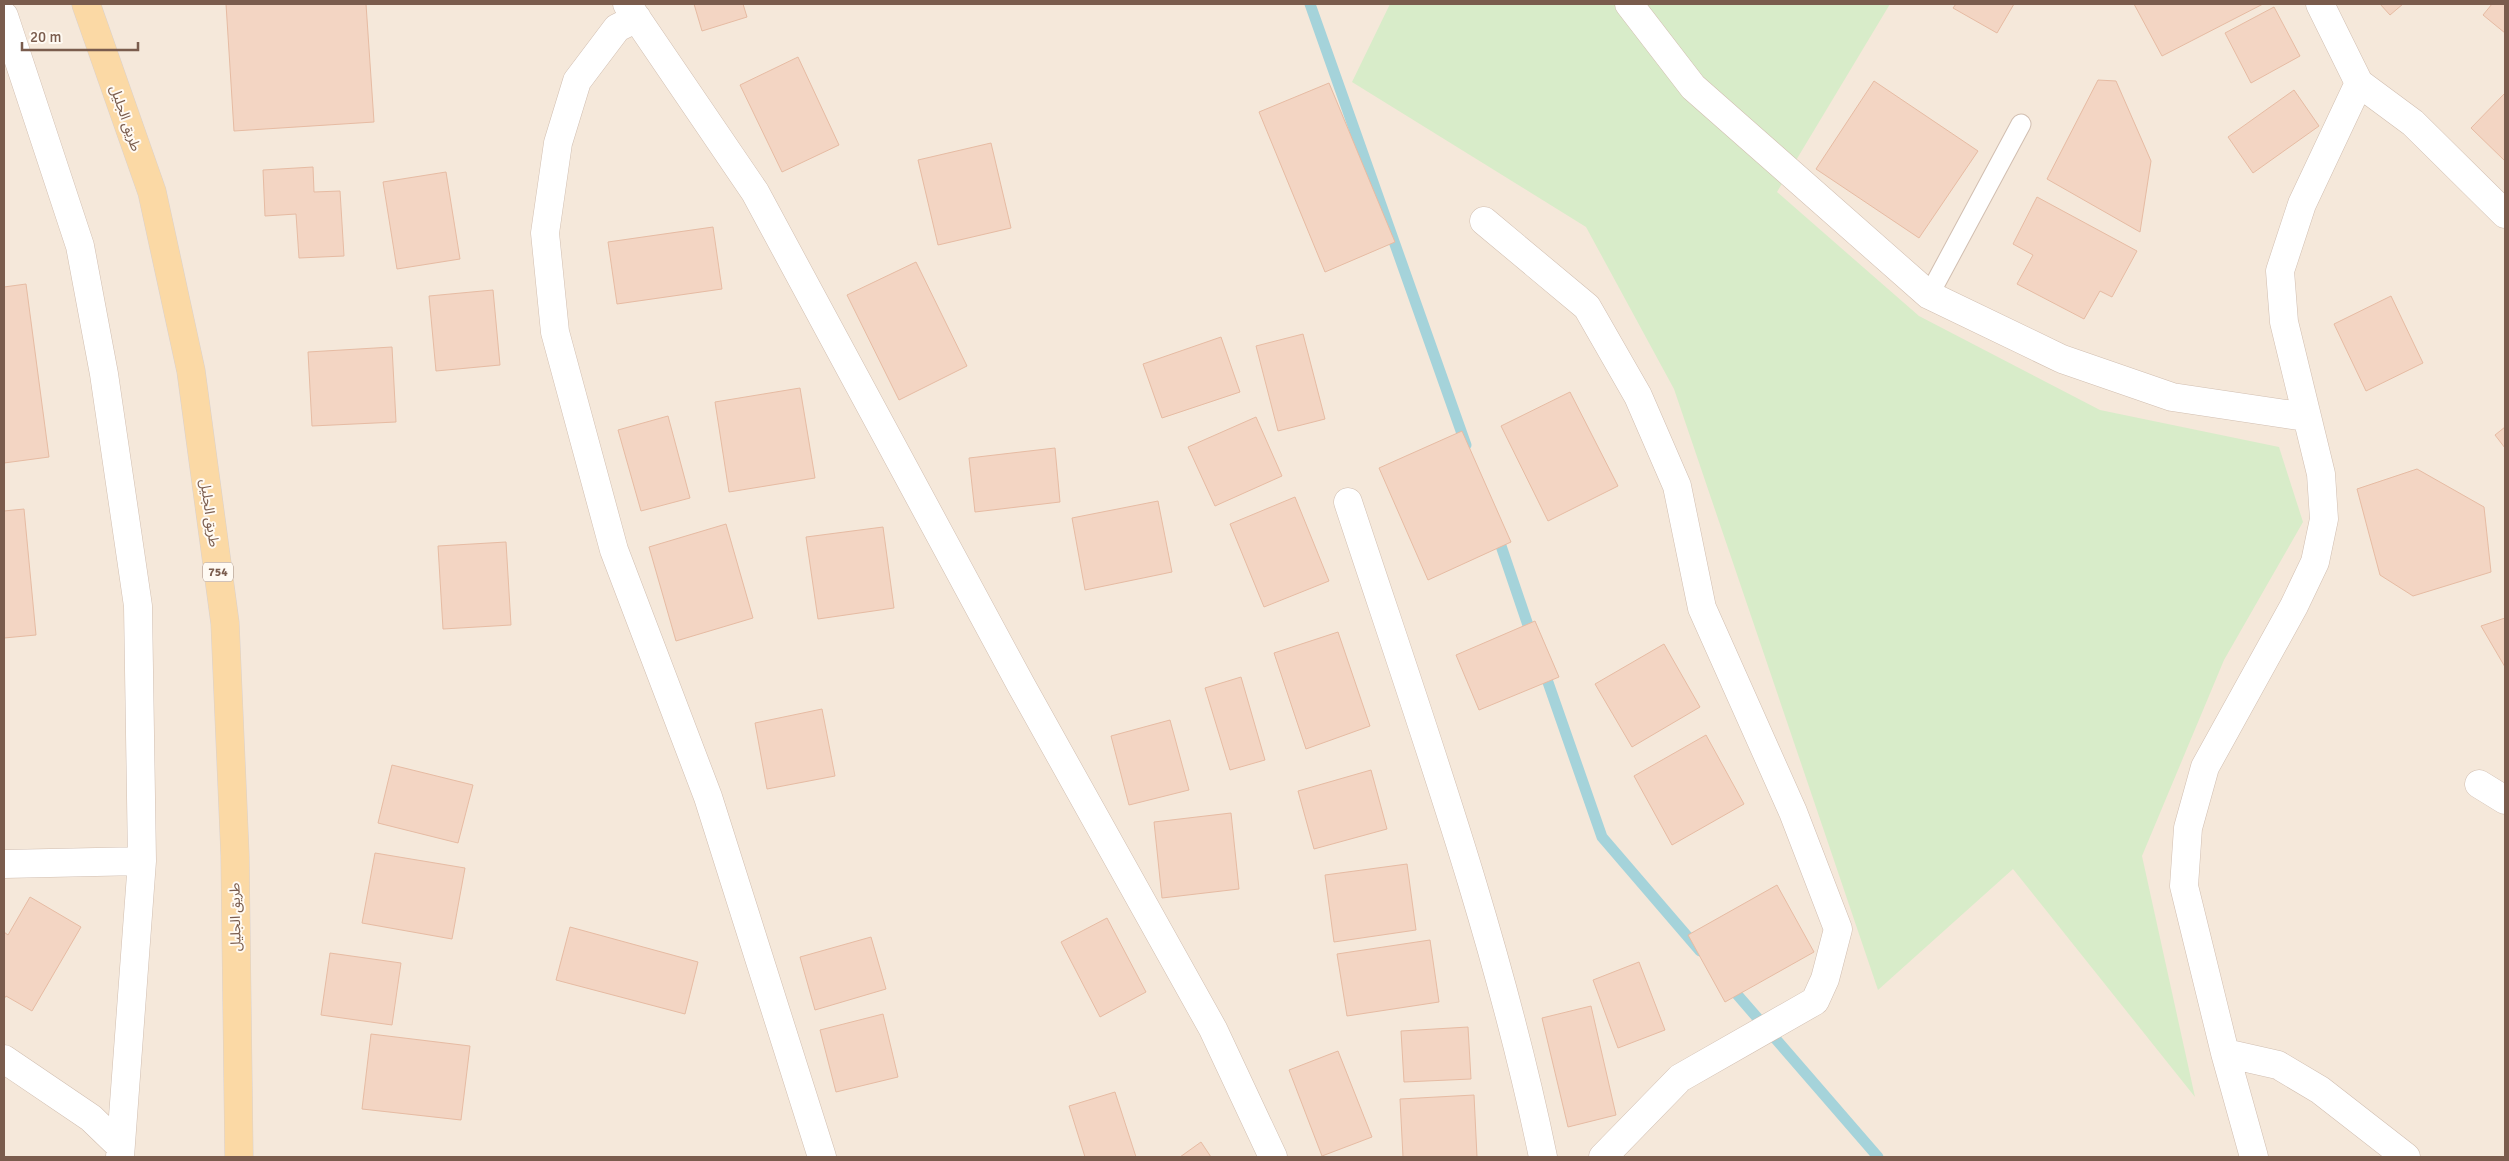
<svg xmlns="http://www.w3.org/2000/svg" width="2509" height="1161" viewBox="0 0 2509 1161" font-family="Signika,'Noto Sans Arabic',sans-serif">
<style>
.residential{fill:#f5e8da}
.green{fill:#d8ecc9}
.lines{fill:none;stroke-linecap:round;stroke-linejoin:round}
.stream{stroke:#a5d3da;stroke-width:11}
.building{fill:#f3d5c3;stroke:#e6bba3}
.lane-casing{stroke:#d1beb0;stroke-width:21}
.street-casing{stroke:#d1beb0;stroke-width:29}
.primary-casing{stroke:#dad1cd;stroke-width:29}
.lane{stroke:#fff;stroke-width:19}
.street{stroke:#fff;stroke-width:28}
.primary{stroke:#fbd9a5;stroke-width:28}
.labels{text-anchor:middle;stroke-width:4;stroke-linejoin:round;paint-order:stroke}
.shield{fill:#fffaf3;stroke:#a28b7f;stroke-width:1}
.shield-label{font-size:12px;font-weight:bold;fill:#7a5c4d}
.street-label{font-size:14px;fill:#7a5c4d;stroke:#fffaf3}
</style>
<rect width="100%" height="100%" fill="#fdf6ec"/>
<path class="residential" d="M4 4H2505V1157H4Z"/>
<path class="green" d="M1390 4H1890L1777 192 1919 316 2100 410 2279 447 2303 522 2224 660 2142 856 2195 1097 2013 869 1878 990 1674 389 1586 227 1352 82Z"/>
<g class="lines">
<path class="stream" d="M1310 4 1466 445
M1497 534 1532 637
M1543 668 1602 837 1700 951
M1728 984 1878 1157"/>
</g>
<path class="building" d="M226 4H366L374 122 234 131Z
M694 4H743L747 17 702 31Z
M1956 4H2014L1997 33 1953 8Z
M2134 4H2263L2162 56Z
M2380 4H2403L2390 15Z
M2492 4H2505V33L2483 15Z
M2274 7 2300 56 2251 83 2225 33Z
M798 57 839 145 782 172 740 85Z
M2098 80 2116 81 2151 161 2140 232 2047 179Z
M1874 81 1978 151 1919 238 1816 169Z
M1329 83 1395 242 1325 272 1259 112Z
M2294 90 2319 126 2253 173 2228 137Z
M2505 93V161L2471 128Z
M991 143 1011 228 938 245 918 160Z
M313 167 314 192 340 191 344 256 299 258 296 214 265 216 263 170Z
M446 172 460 259 397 269 383 182Z
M2037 197 2137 251 2112 297 2100 291 2084 319 2017 284 2033 255 2013 244Z
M713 227 722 289 617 304 608 242Z
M916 262 967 366 899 400 847 295Z
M26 284 49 457 4 463V287Z
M493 290 500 365 436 371 429 296Z
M2391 296 2423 363 2366 391 2334 324Z
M1303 334 1325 419 1278 431 1256 346Z
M1221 337 1240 392 1162 418 1143 364Z
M392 347 396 422 312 426 308 352Z
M800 388 815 478 729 492 715 402Z
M1570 392 1618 486 1548 521 1501 426Z
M668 416 690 498 641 511 618 430Z
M1256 417 1282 476 1215 506 1188 447Z
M2505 427V448L2495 435Z
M1462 431 1511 542 1428 580 1379 468Z
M1055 448 1060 502 975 512 969 458Z
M2417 469 2484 507 2491 572 2413 596 2380 575 2357 489Z
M1295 497 1329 581 1264 607 1230 524Z
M1158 501 1172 572 1085 590 1072 518Z
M24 509 36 635 4 638V511Z
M726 524 753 618 676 641 649 547Z
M883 527 894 608 818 619 806 537Z
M506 542 511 625 443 629 438 546Z
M2505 618V667L2481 626Z
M1535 621 1559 677 1479 710 1456 655Z
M1338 632 1370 726 1306 749 1274 653Z
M1664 644 1700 707 1632 747 1595 684Z
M1241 677 1265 760 1230 770 1205 688Z
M822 709 835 776 767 789 755 723Z
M1170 720 1189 790 1129 805 1111 736Z
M1706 735 1744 804 1672 845 1634 776Z
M392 765 473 785 458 843 378 823Z
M1371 770 1387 829 1314 849 1298 791Z
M1231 813 1239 889 1162 898 1154 822Z
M375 853 465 868 452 939 362 923Z
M1407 864 1416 930 1334 942 1325 875Z
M1777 885 1814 952 1725 1002 1688 935Z
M30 897 81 927 32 1011 6 996 4 999V932L8 935Z
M1107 918 1146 992 1100 1017 1061 942Z
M570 927 698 962 685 1014 556 980Z
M871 937 886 989 815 1010 800 957Z
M1430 940 1439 1002 1347 1016 1337 954Z
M330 953 401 963 392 1025 321 1015Z
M1639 962 1665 1030 1618 1048 1593 980Z
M1591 1006 1616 1115 1568 1127 1542 1018Z
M883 1014 898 1077 836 1092 820 1030Z
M1468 1027 1471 1079 1404 1082 1401 1031Z
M371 1034 470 1046 461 1120 362 1109Z
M1338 1051 1372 1137 1322 1156 1289 1070Z
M1115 1092 1136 1157H1085L1069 1106Z
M1474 1095 1477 1157H1403L1400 1099Z
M1201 1142 1211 1157H1180Z"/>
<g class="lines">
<defs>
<path id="lane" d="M1929 295 2021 124"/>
<path id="street" d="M627 4 755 192 1021 685 1213 1029 1273 1157
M1629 4 1693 87 1929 295 2062 359 2172 397 2306 417
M2320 4 2359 83 2413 123 2505 214
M4 16 80 246 104 374 138 606 142 861 120 1157
M637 18 617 28 577 81 558 143 545 233 555 332 614 550 708 797 822 1157
M1484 221 1587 307 1638 396 1677 486 1702 608 1793 812 1838 929 1825 979 1815 1001 1680 1078 1603 1157
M1348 502C1419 718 1497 934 1543 1157
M2479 784 2505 800
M4 864 142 861
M2225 1053 2278 1065 2320 1090 2406 1157
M4 1059 91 1118 119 1145
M2254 1157 2225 1053 2184 886 2188 828 2205 767 2294 606 2315 562 2324 519 2321 474 2284 322 2280 271 2302 204 2359 83"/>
<path id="primary" d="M86 4 152 192 191 371 225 623 235 855 239 1157"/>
</defs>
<use href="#lane" class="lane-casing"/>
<use href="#street" class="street-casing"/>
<use href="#primary" class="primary-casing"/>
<use href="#lane" class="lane"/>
<use href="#street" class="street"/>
<use href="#primary" class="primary"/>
</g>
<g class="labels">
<rect class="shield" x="203" y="562.5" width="30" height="19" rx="4"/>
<g class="shield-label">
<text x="218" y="576">754</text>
</g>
<g class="street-label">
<text transform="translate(126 118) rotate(71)" y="5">طريق الجليل</text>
<text transform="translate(210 513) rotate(82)" y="5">طريق الجليل</text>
<text transform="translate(235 917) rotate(-91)" y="5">طريق الجليل</text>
</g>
</g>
<rect width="2509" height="1161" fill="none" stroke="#7a5c4d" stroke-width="10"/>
<path d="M22 42v8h116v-8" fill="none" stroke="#7a5c4d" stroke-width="2.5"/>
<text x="30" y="42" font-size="15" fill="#7a5c4d" stroke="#fffaf3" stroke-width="4" paint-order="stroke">20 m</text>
</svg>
